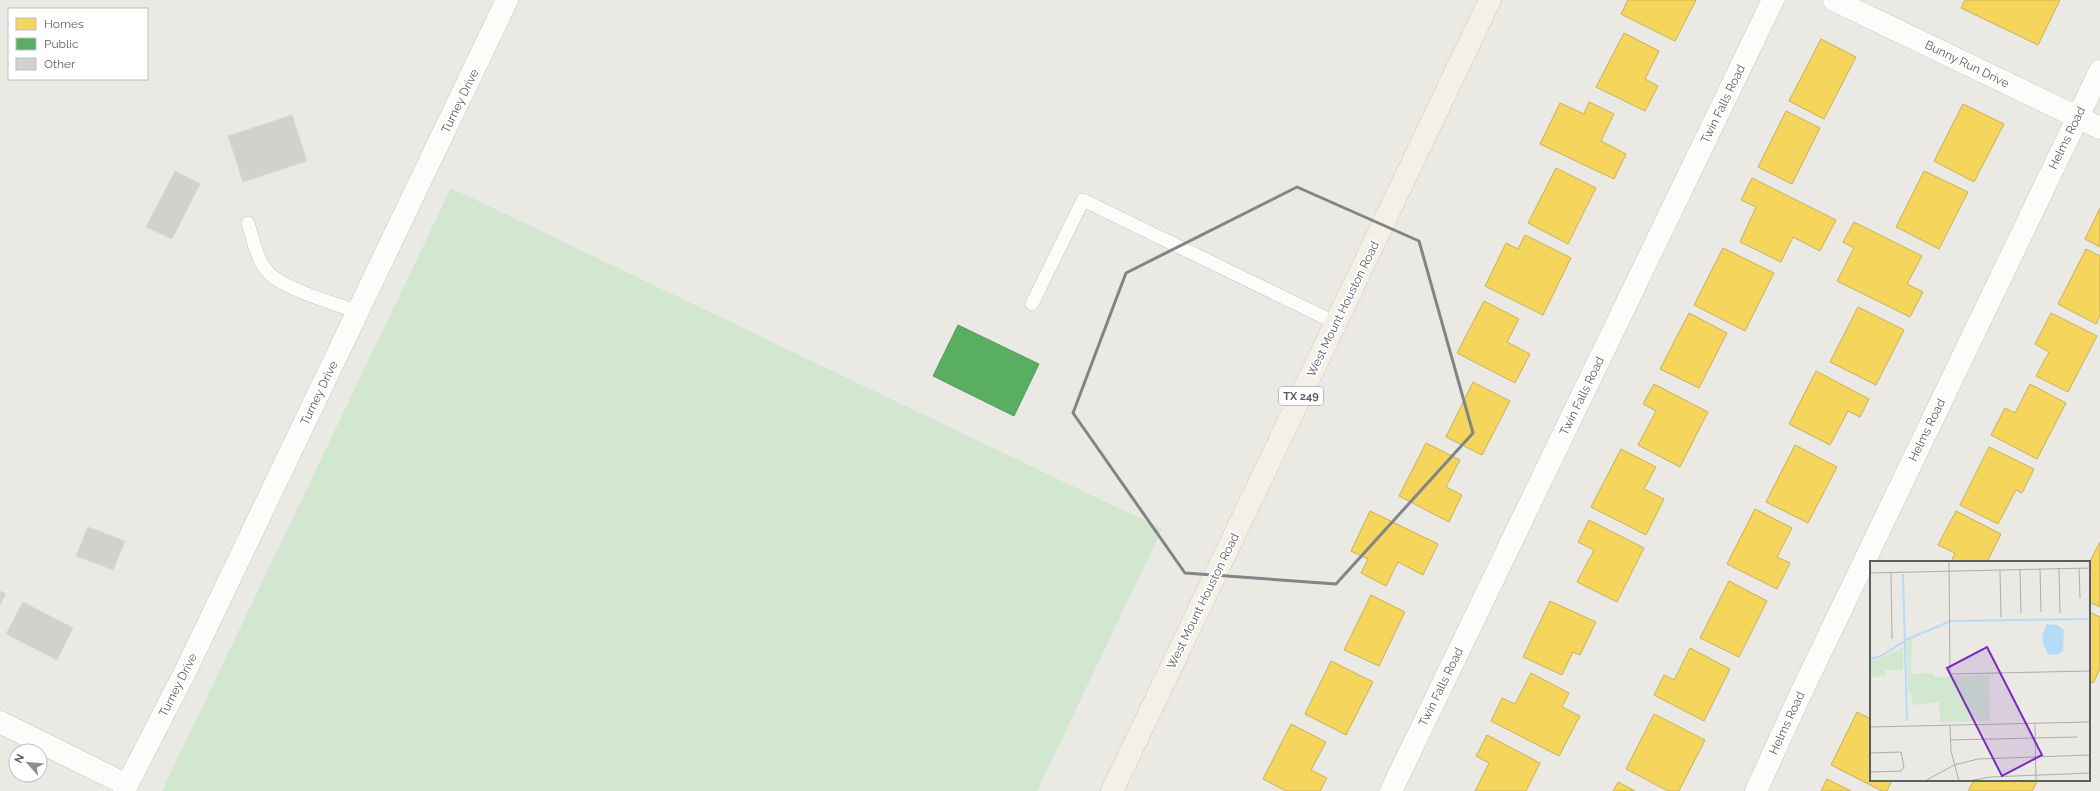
<svg xmlns="http://www.w3.org/2000/svg" width="2100" height="791" viewBox="0 0 2100 791" font-family="Raleway,sans-serif">
<style>
.green{fill:#d1e7cf}
.homes{fill:#f6d55c;stroke:#c7b15e}
.public{fill:#5aae61;stroke:#5a9662}
.building{fill:#d2d1ce;stroke:#dad8d4}
.lines{fill:none;stroke-linecap:round;stroke-linejoin:round}
.lane-casing{stroke:#c6c6c5;stroke-width:14}
.street-casing{stroke:#c6c6c5;stroke-width:23}
.primary-casing{stroke:#d3cab1;stroke-width:23}
.lane{stroke:#fcfcfb;stroke-width:13}
.street{stroke:#fcfcfb;stroke-width:22}
.primary{stroke:#f2f0e7;stroke-width:22}
.marked{fill:none;stroke:#828587;stroke-width:3;stroke-linejoin:round}
.labels{text-anchor:middle;stroke-width:4;stroke-linejoin:round;paint-order:stroke}
.shield{fill:#fff;stroke:#8c8e92;stroke-width:1}
.shield-label{font-size:11px;font-weight:bold;fill:#5a5e63}
.street-label{font-size:12px;fill:#5a5e63;stroke:#fff}
.inset-river{fill:none;stroke:#b6dbf7;stroke-width:2}
.inset-road{fill:none;stroke:#acadac;stroke-width:1}
.view{fill:#7b2cbf;fill-opacity:0.15;stroke:#7b2cbf;stroke-width:2}
.inset-edge{fill:none;stroke:#5a5e63;stroke-width:2}
</style>
<rect width="100%" height="100%" fill="#eae9e4"/>
<path class="green" d="M451 188 1162 529 1037 791H162Z"/>
<path class="homes" d="M1628 0H1696L1675 41 1621 14Z
M1965 0H2060L2038 45 1961 8Z
M1624 33 1659 51 1645 79 1658 86 1645 111 1596 87Z
M1821 39 1856 57 1824 119 1789 101Z
M1589 102 1614 114 1601 141 1626 154 1614 179 1540 144 1560 103 1584 114Z
M1963 104 2004 124 1974 182 1934 161Z
M1786 111 1820 128 1792 184 1758 167Z
M1556 168 1596 188 1568 244 1528 223Z
M1924 171 1968 192 1939 249 1896 227Z
M1752 178 1836 220 1820 251 1793 237 1781 262 1740 242 1756 207 1741 200Z
M2100 208V247L2085 239Z
M1854 222 1922 256 1907 284 1923 292 1910 317 1837 281 1854 248 1843 242Z
M1525 235 1571 258 1543 315 1485 286 1506 243 1518 249Z
M1723 248 1774 273 1745 331 1694 305Z
M2086 249 2100 256V316L2096 324 2058 304Z
M1484 301 1519 319 1507 342 1530 354 1515 383 1457 353Z
M1858 307 1904 330 1876 385 1830 362Z
M1689 313 1727 333 1699 388 1660 369Z
M2051 313 2097 336 2068 392 2036 376 2049 352 2035 344Z
M1816 371 1869 399 1860 417 1848 411 1830 445 1789 424Z
M1473 382 1510 401 1482 455 1446 437Z
M1654 384 1708 412 1680 467 1638 445 1656 411 1643 404Z
M2030 384 2066 403 2037 459 1991 435 2005 408 2015 413Z
M1426 443 1460 460 1446 487 1462 495 1449 522 1399 496Z
M1795 445 1837 467 1808 523 1766 502Z
M1989 447 2034 469 2022 493 2016 490 1998 524 1960 505Z
M1621 449 1656 467 1644 489 1664 499 1646 535 1591 507Z
M1755 509 1792 528 1777 557 1790 563 1777 589 1727 564Z
M1370 511 1438 544 1423 575 1398 562 1386 586 1361 573 1368 559 1351 551Z
M1956 511 2001 534 1987 562H1951L1955 553 1938 545Z
M1589 520 1644 548 1617 602 1577 582 1594 550 1578 542Z
M2100 542V607L2089 602V563Z
M1729 581 1767 601 1739 657 1700 638Z
M1371 595 1405 612 1379 666 1344 650Z
M1550 601 1596 622 1580 655 1573 652 1562 675 1523 657Z
M2089 612 2100 617V669L2093 683 2089 681Z
M1690 648 1730 669 1704 721 1654 695 1664 675 1674 680Z
M1331 661 1373 682 1346 735 1305 714Z
M1531 673 1569 693 1562 707 1580 716 1559 756 1491 721 1502 698 1515 704Z
M1857 712 1871 719V780H1892L1887 791H1882L1831 765Z
M1654 714 1705 740 1679 791H1668L1626 769Z
M1291 724 1326 742 1311 770 1327 778 1320 791H1286L1263 779Z
M1487 735 1540 763 1526 791H1475L1489 763 1476 756Z
M1827 779 1851 791H1821Z
M1974 780H2038L2032 791H1968Z
M1618 782 1635 791H1613Z"/>
<path class="public" d="M958 325 1039 364 1014 416 933 376Z"/>
<path class="building" d="M292 115 307 161 243 182 228 136Z
M175 171 200 184 172 239 146 227Z
M88 527 125 541 113 570 76 556Z
M0 591 6 594 0 605Z
M23 602 73 628 57 660 6 634Z"/>
<g class="lines">
<defs>
<path id="lane" d="M248 223C253 238 256 258 267 271 280 288 337 304 358 312
M1032 304 1083 200 1336 323"/>
<path id="street" d="M1834 0 2100 128
M0 722 127 785 186 670 507 0
M1391 791 1773 0
M1756 791 1800 695 2100 71"/>
<path id="primary" d="M1112 791 1490 0"/>
</defs>
<use href="#lane" class="lane-casing"/>
<use href="#street" class="street-casing"/>
<use href="#primary" class="primary-casing"/>
<use href="#lane" class="lane"/>
<use href="#street" class="street"/>
<use href="#primary" class="primary"/>
</g>
<path class="marked" d="M1297 187 1419 241 1473 433 1336 584 1185 573 1073 413 1126 273Z"/>
<g class="labels">
<rect class="shield" x="1279" y="387" width="44" height="18" rx="3"/>
<g class="shield-label">
<text x="1301" y="400">TX 249</text>
</g>
<g class="street-label">
<text transform="translate(1967 64) rotate(26)" y="4">Bunny Run Drive</text>
<text transform="translate(460 101) rotate(-64)" y="4">Turney Drive</text>
<text transform="translate(1723 104) rotate(-64)" y="4">Twin Falls Road</text>
<text transform="translate(2067 138) rotate(-64)" y="4">Helms Road</text>
<text transform="translate(1343 309) rotate(-64)" y="4">West Mount Houston Road</text>
<text transform="translate(319 393) rotate(-64)" y="4">Turney Drive</text>
<text transform="translate(1582 396) rotate(-64)" y="4">Twin Falls Road</text>
<text transform="translate(1927 430) rotate(-64)" y="4">Helms Road</text>
<text transform="translate(1203 601) rotate(-64)" y="4">West Mount Houston Road</text>
<text transform="translate(178 685) rotate(-63)" y="4">Turney Drive</text>
<text transform="translate(1441 687) rotate(-64)" y="4">Twin Falls Road</text>
<text transform="translate(1787 723) rotate(-65)" y="4">Helms Road</text>
</g>
</g>
<g transform="translate(1870 561)">
<rect width="220" height="220" fill="#eae9e4"/>
<path d="M42 78 41 113 62 112 65 116 119 114 120 160 70 161 69 141 43 144 41 133 38 129 37 81ZM33 86V109H15V115L1 116V100L18 94Z" fill="#d1e7cf"/>
<path d="M177 63 187 64 194 69 193 90 188 93 179 94 173 83 172 75Z" fill="#b6dbf7"/>
<path class="inset-river" d="M33 13 37 160M0 98 11 95 38 78 81 60 220 58"/>
<path class="inset-road" d="M79 0 80 113 220 110M189 7 190 52M209 7 210 37M150 8 151 52M170 8 171 51M130 9 131 56M21 11 22 78M0 12 220 7M165 163 166 220M80 165 81 190 89 220M0 166 220 161M80 179 207 176M0 192 31 191 34 206 31 210 0 211M55 220 84 204 108 198 220 194M99 220 120 216 220 212"/>
<path class="view" d="M117 86 172 194 132 215 77 107Z"/>
<rect width="220" height="220" class="inset-edge"/>
</g>
<rect x="8" y="8" width="140" height="72" fill="#ffffff" stroke="#bdbfc1"/>
<rect x="16" y="18" width="20" height="12" fill="#f6d55c" stroke="#bdbfc1"/>
<text x="44" y="28" font-size="12" fill="#5a5e63">Homes</text>
<rect x="16" y="38" width="20" height="12" fill="#5aae61" stroke="#bdbfc1"/>
<text x="44" y="48" font-size="12" fill="#5a5e63">Public</text>
<rect x="16" y="58" width="20" height="12" fill="#d2d1ce" stroke="#bdbfc1"/>
<text x="44" y="68" font-size="12" fill="#5a5e63">Other</text>
<g transform="translate(28 763) rotate(297)"><circle r="19" fill="#ffffff" stroke="#bdbfc1"/>
<path d="M0-3L7 15L0 10L-7 15Z" fill="#8c8f90"/>
<text y="-6" font-size="11" font-weight="bold" text-anchor="middle" fill="#5a5e63">N</text>
</g>
</svg>
